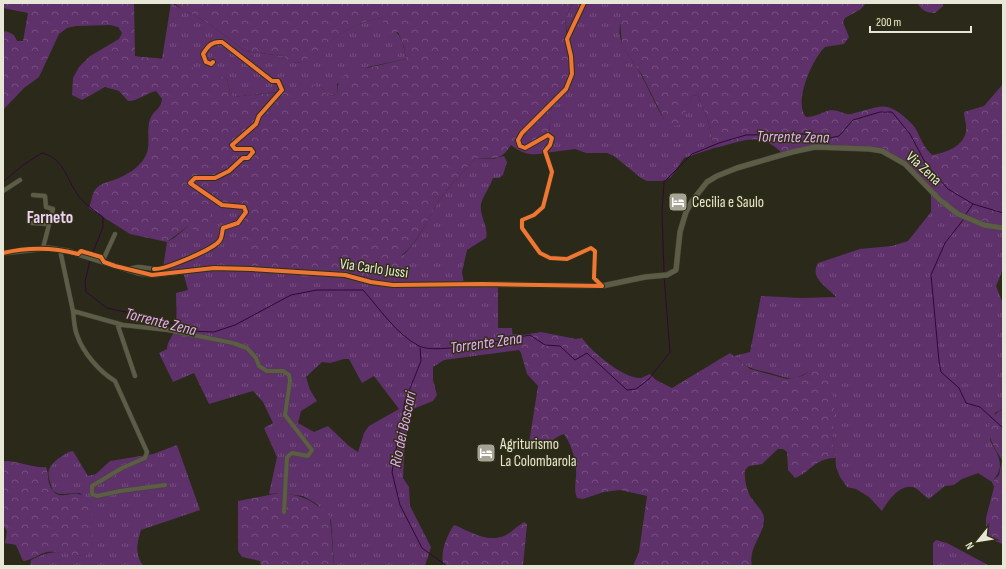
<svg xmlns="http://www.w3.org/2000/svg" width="1006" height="569" viewBox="0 0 1006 569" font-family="'Sofia Sans Condensed',sans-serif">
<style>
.grass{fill:url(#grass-tufts);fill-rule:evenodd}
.forest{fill:url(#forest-crowns)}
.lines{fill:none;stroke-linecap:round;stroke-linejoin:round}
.stream{stroke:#2f0839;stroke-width:1}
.minor-casing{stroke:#47473a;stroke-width:5}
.tertiary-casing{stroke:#47473a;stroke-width:6}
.minor{stroke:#5d5c47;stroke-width:4}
.tertiary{stroke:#5d5c47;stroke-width:5}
.cycleway-casing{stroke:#302f14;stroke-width:6}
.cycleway{stroke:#f07635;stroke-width:4}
.labels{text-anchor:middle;stroke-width:3;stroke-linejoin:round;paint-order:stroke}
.street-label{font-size:15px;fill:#e7e7d7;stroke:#302f14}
.poi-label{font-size:15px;fill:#e7e7d7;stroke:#302f14;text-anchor:start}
.water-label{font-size:16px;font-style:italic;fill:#e7abfb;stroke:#302f14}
.quarter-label{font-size:17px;font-weight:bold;fill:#edd1f7;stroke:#302f14}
</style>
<defs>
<pattern id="grass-tufts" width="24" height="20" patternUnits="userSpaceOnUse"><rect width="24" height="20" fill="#5e316a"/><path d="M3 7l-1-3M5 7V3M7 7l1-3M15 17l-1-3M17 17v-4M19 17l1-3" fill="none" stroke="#754f7f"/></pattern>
<pattern id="forest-crowns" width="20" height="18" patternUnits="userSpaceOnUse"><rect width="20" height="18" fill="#5e316a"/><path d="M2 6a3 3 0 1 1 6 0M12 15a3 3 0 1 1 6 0" fill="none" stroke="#754f7f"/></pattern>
</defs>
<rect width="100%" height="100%" fill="#2a291a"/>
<path class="grass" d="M171 3 208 23 245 51 283 56 290 62 301 63C327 44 350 22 382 18 398 32 403 38 406 59L368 67 337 84 338 93 333 96 327 94 321 87 233 97 230 93 227 78 207 74 162 59Z
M572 3H622C623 14 618 25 620 37 623 52 635 62 641 75 649 89 655 105 664 119L686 109 692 96 698 95 708 121 714 148 684 158 671 177 666 180 660 181H647L641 178 614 156 607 153H586L575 149 545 153 548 143 552 102 568 38 565 19Z
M504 156 507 162 503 175 499 178H493C490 187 483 196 481 204 479 216 489 227 486 238L467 250 462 272 464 283 498 285V328H512L513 340 520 350 444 360 433 367V380L437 395 433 401 408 411 410 422 405 439 403 478 409 487 410 506 431 547 425 566H334L331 520 317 504 303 496 279 493 269 494 277 457 264 428 273 423 263 402 253 391 209 404 194 373 173 382 159 353 167 349C167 341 172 338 174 331 178 318 176 307 176 293L188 290 183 272 162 274 167 242 174 238 214 204 238 208 240 229 405 262 402 256C421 240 429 214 443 195 453 182 465 170 476 158L493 159ZM344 359H349L362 383 374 376 399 409 369 426 364 433 358 452 349 446 328 426 314 432 298 423 301 411 317 401 310 390 306 377 322 362 330 363Z
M931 193 959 216 969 222 1003 230V269L996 286 1003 304V409L995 413 990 440C999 457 1006 466 992 482L978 473 962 479 954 485 945 486 929 499C924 496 921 492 917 489 902 480 888 501 882 511L869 497 856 489 847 487 840 477 836 467 835 451 832 444 833 407 808 372C792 382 787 378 770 373 751 368 750 370 734 356L750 352 761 296 801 298 836 297C827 286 809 279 818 263L860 249 892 246 908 241 931 212Z
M177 445 200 510 141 530C137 542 134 555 144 566H30L31 560C51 550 59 551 81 556L92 510 80 493 59 494 53 491C48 475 44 470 59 458 64 455 67 452 73 451L88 476 96 474 110 461 153 454Z
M936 540 947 543 990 566H933V543Z"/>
<path class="forest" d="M3 3H134L135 56C144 58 155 57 163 59 185 64 206 73 227 78L230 93 233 97 281 92 307 84 321 87 327 94 333 96 338 93C337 82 340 77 350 72L406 59 404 47 398 32 388 34 382 18C350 22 327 44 302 63L290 62 283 56 245 51 208 23 182 9 174 3H572L565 19 571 70 568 82 552 103 548 143 545 153C530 156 523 154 511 145 500 162 494 158 476 158 465 170 453 182 443 195 429 214 421 240 402 255L412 275 413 285 354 278 241 268 238 208 214 204 204 236 188 226 167 242 130 234 89 208C91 203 92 194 95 190 101 182 110 182 119 178 130 173 141 166 146 155 151 146 146 131 150 119 153 111 162 108 162 99L156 91C146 93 139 101 128 101L119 91 105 87 82 100 72 95 73 78 79 67 90 56 119 39 122 33 118 27 110 25 76 26 67 28 59 34 39 77 24 88 3 110V32L6 31 14 35 17 41H23L28 13 3 8Z
M622 3H866L861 9 845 18 843 22 849 37 844 44 825 47C812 59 793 103 806 117 817 117 823 111 832 110 838 110 845 115 851 114 882 107 885 98 912 124 920 132 920 144 932 155 946 153 964 146 966 131 967 124 964 119 964 112L984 106 1003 84V230L969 222 949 211 908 168 884 151 809 149 782 153C758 130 743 142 714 148L708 121 698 95 692 96 680 125 675 126 670 124 664 119 642 75 622 46 620 22Z
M917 3H942L943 6 935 13C926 13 922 10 917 3Z
M541 332 576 339 582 338C591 351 623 379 641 378 644 377 647 375 650 374L656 380 672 388 730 353 750 369 787 379 802 376 808 372 820 371C840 389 833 419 832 443L835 451V458C814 459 812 471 795 478L788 470 787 452 783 449H778L762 464 749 466 745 470C744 477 746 487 749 494 753 503 765 510 764 521 762 538 748 548 752 566H633L639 552 647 496 620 490 604 492 583 499 577 498C573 488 577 479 576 470 575 457 571 444 564 434 552 437 543 453 529 443L538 386 527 374 521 353 513 340 512 334 523 335Z
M1003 409V544L986 538V518L994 487 992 482 999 475 1002 460C991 442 978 423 1003 409Z
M3 461C17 460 36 469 46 467 49 474 47 484 53 491 64 504 77 481 93 507 89 523 97 540 88 555 74 558 61 550 47 552 39 554 32 560 23 561L16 545 5 543 7 531 3 525Z
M279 493C303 495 312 500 330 516L334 566H261L260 561 242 557 238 551V501Z
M524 522 527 524 523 566H444C439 554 447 535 454 525 470 531 488 544 506 535 512 532 517 526 524 522Z"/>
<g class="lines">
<path class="stream" d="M3 182 23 165 42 153C66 158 67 185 83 201 89 207 96 212 103 217V227L91 257
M966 214 973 204
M963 220 945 243 931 275 939 361 941 372 959 388 966 403 980 407 1003 428
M90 260 85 282 86 292 107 308 167 321 189 331 214 332 235 325 291 295 317 290H363C380 309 396 334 419 346 436 355 508 339 530 335L545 345 560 346 575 360 587 353 627 390 636 389 649 379 670 352 664 276
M664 273 662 212 664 182 692 154 719 143 746 135 804 134 825 139 839 136 853 120 880 112H892L910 134 926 164 948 189 973 204 1003 213
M420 348 421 361 405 401 392 472 400 505 422 548 447 566"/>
<defs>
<path id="minor" d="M584 3 567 39 571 56 572 74 566 89 522 133 518 140 520 146 525 148 548 135 552 138 550 145 545 151 552 172 543 207 534 215 522 220V228L540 253 550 258 567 259 591 248 595 251 594 278 602 286
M3 191 20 180
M33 195 45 196 46 207 53 209 43 248
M32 223 49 224
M60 250 73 311 123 325 168 330 233 343 247 348 256 358 259 366 267 371H283L289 375 290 381 285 415 312 450 308 456 292 453 287 457 284 512
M103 260 115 234
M128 270C139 264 145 269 158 269 166 269 216 247 220 240 222 237 222 232 223 228L238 223 246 212 244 207 222 205 190 183 195 178H215L229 171 243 158H248L253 152 251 149H235L232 145 256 124 259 116 282 90 278 81H272L222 42C212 41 208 46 203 54L206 62 211 64 213 62
M73 311C74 319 74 328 77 335 83 353 100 372 115 381L147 452 145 458 122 468 92 486V494L97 496 120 491 165 485
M117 323 135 376"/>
<path id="tertiary" d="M3 253 48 248 68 251 138 273 152 275 214 268 251 269 345 275 371 282 393 285 482 284 602 286 645 277 667 275 676 270 680 232 686 212 692 201 707 182 717 176 737 168 792 152 815 147 870 149 882 151 905 164 940 200 958 214 984 225 1003 228"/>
</defs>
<use href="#minor" class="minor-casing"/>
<use href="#tertiary" class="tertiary-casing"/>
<use href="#minor" class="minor"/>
<use href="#tertiary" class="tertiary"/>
<defs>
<path id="cycleway" d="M584 3 567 39 571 56 572 74 566 89 522 133 518 140 520 146 525 148 548 135 552 138 550 145 545 151 552 172 543 207 534 215 522 220V228L540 253 550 258 567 259 591 248 595 251 594 278 602 286
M3 253C29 247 52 247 78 254L81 251 101 257 104 262 115 266 152 275 214 268 251 269 345 275 371 282 393 285 482 284 602 286
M154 269C164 270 215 249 220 240 222 237 222 232 223 228L238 223 246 212 244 207 222 205 190 183 195 178H215L229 171 243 158H248L253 152 251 149H235L232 145 256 124 259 116 282 90 278 81H272L222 42C212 41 208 46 203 54L206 62 211 64 213 62"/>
</defs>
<use href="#cycleway" class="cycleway-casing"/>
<use href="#cycleway" class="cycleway"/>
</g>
<defs>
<symbol id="hotel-square" viewBox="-11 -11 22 22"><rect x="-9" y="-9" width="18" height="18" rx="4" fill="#a5a495" stroke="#302f14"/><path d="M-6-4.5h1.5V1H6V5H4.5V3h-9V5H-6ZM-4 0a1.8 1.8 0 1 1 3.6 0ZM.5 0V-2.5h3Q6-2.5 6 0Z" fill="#fff"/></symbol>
</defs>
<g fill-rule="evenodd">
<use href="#hotel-square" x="667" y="191" width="22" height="22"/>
<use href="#hotel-square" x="475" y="442" width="22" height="22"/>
</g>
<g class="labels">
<g class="street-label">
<text transform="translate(924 168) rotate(43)" y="5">Via Zena</text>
<text transform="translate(374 268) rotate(8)" y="5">Via Carlo Jussi</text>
</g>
<g class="poi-label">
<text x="692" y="207">Cecilia e Saulo</text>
<text x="500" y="449">Agriturismo<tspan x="500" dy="17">La Colombarola</tspan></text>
</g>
<g class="water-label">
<text transform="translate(793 136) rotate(1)" y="6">Torrente Zena</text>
<text transform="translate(161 321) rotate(14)" y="6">Torrente Zena</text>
<text transform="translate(486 342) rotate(-8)" y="6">Torrente Zena</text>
<text transform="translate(402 429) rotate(-78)" y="6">Rio dei Boscari</text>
</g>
<g class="quarter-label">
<text x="50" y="223">Farneto</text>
</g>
</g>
<rect width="1006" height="569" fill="none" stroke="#e7e7d7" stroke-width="8"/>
<g transform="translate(978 541) rotate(240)" stroke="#302f14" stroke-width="3" paint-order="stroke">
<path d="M0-3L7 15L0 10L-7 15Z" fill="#e7e7d7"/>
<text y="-6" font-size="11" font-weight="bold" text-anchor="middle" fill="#e7e7d7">N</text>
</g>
<path d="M870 26v6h101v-6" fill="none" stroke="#e7e7d7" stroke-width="2"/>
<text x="876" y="26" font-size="12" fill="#e7e7d7" stroke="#302f14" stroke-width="3" paint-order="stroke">200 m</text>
</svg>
